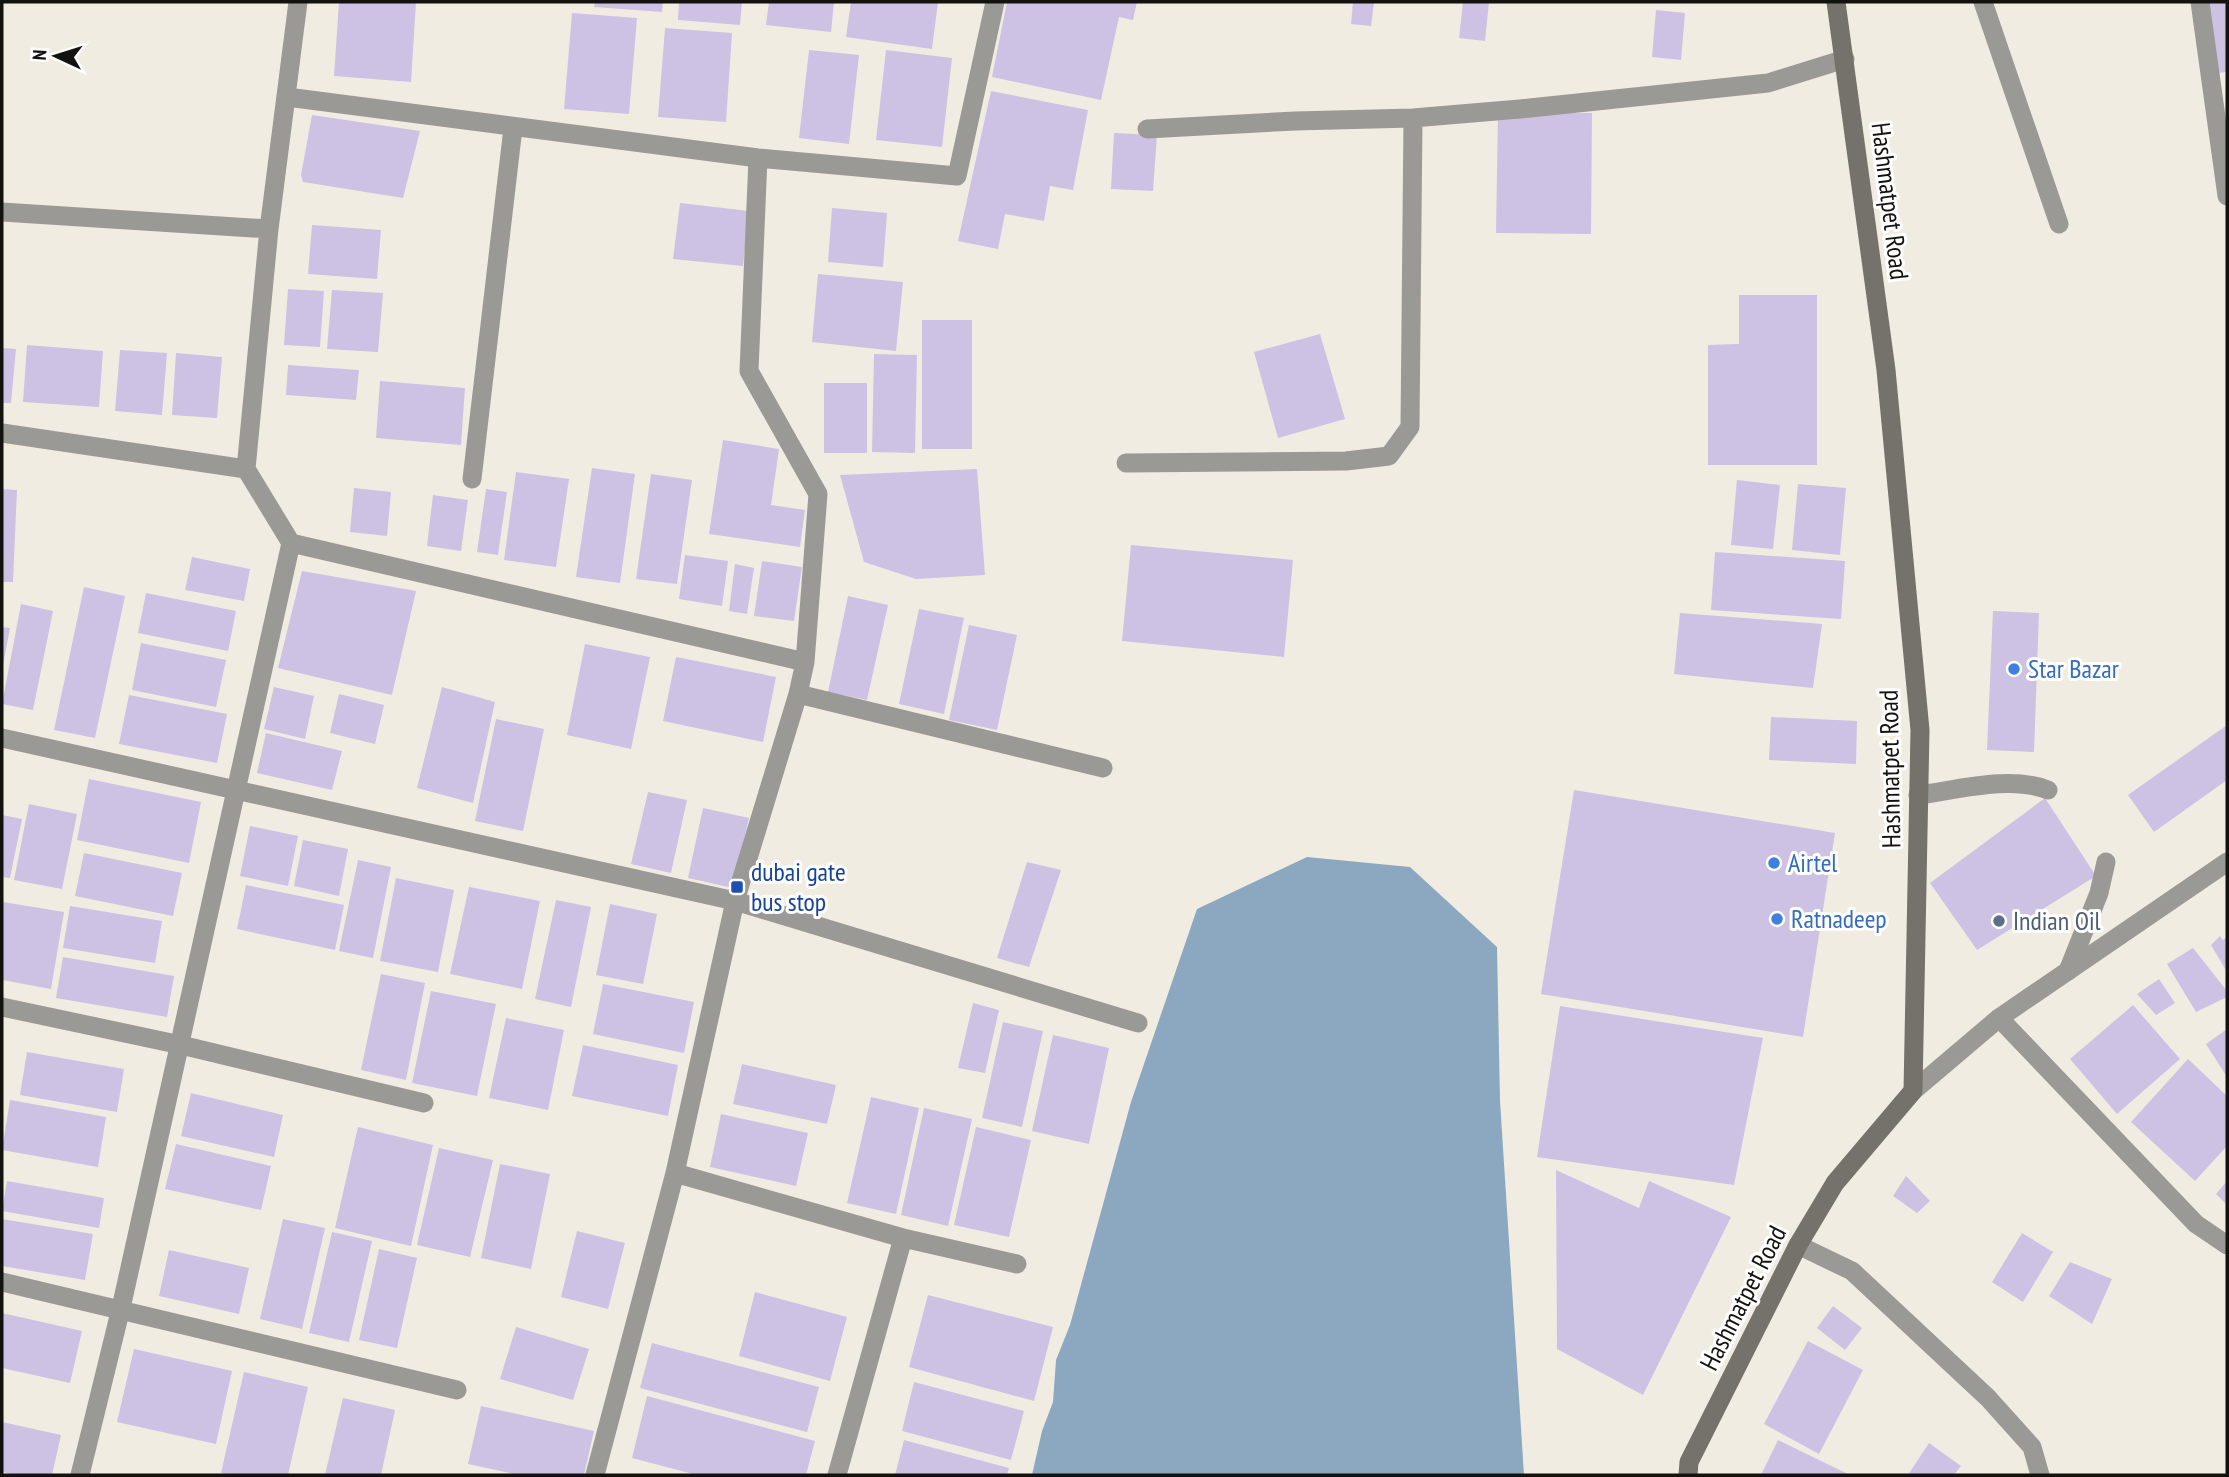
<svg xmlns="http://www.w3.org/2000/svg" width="2229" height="1477" viewBox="0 0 2229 1477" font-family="'PT Sans Narrow',sans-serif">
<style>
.water{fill:#8ca8c0}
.building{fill:#cdc2e3}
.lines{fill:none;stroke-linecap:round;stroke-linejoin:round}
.service{stroke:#9b9995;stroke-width:19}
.minor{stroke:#9b9995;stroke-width:19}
.tertiary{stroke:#9b9995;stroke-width:19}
.secondary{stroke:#75726c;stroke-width:19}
.shop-dot{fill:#3f7fe0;stroke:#fff;stroke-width:2.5}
.transit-dot{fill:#1a4fb4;stroke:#fff;stroke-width:2.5}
.service-dot{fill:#5c6f8a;stroke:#fff;stroke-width:2.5}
.labels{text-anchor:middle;stroke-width:6;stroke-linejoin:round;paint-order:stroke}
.street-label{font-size:26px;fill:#14120f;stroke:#fff}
.shop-label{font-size:26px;fill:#366cbe;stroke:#fff;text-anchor:start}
.transit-label{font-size:26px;fill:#164399;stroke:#fff;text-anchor:start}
.service-label{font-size:26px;fill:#4e5e75;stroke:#fff;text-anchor:start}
</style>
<rect width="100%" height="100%" fill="#f1ece2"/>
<path class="water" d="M1307 857 1410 867 1497 947 1500 1101 1524 1475H1032L1042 1431 1053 1402 1056 1360 1070 1325 1131 1102 1197 909Z"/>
<path class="building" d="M339 2H416L411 82 334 76Z
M595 2H663L662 12 594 7Z
M679 2H742L740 25 678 20Z
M769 2H834L831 32 766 25Z
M851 2H938L932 49 846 37Z
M1007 2H1137L1133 20 1119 17 1101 100 992 77Z
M1353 2H1374L1371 26 1351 24Z
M1463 2H1489L1485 41 1459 38Z
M2208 2H2227V72L2218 73Z
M1656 10 1685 13 1681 60 1652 57Z
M572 13 637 18 629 114 564 109Z
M665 28 732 33 726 122 658 117Z
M809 50 859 55 849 144 799 138Z
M886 50 952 58 942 147 876 140Z
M991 91 1088 110 1073 190 1050 186 1044 221 1005 214 998 249 958 241Z
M1498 112 1592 113 1591 234 1496 233Z
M312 115 420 131 403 198 303 182 301 175Z
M1114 133 1157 135 1153 191 1111 189Z
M680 203 749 211 743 266 673 259Z
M832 208 887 213 883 267 828 262Z
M312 225 381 230 377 279 308 274Z
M818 274 903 282 896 351 812 342Z
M288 289 324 291 320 347 284 345Z
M332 290 383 293 378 352 327 349Z
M1739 295H1817V465H1708V345L1739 344Z
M922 320H972V449H922Z
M1320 334 1345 419 1278 438 1254 352Z
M27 345 103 351 99 407 23 402Z
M2 348 16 349 11 403H2Z
M120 350 167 353 162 415 115 411Z
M176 353 222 357 217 418 172 415Z
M874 354 917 355 915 453 872 452Z
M288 365 359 370 356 400 286 395Z
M380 381 465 388 461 445 376 438Z
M824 383H867V453H824Z
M723 440 779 449 771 505 805 510 800 547 709 534Z
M592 468 635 474 620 583 576 577Z
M977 469 985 575 916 579 864 562 840 475Z
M516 472 569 479 556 567 504 560Z
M651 474 692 480 677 584 636 579Z
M1737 480 1780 485 1773 549 1731 545Z
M1798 484 1846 488 1840 555 1792 550Z
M354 488 391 492 387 536 350 532Z
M2 489 17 490 13 582H2Z
M486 489 507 492 498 555 477 552Z
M433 495 468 500 461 551 427 546Z
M1131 545 1293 560 1284 657 1122 641Z
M1715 552 1845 561 1841 619 1711 610Z
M685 555 728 561 722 606 679 599Z
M192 557 250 569 244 601 185 590Z
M762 561 802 567 794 621 754 616Z
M735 564 754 568 747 614 729 611Z
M302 571 416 591 392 695 278 668Z
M84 587 125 596 95 738 54 730Z
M146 593 236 611 228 651 138 633Z
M848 596 888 605 867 700 828 692Z
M21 604 53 611 33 710 2 704Z
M919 609 964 618 944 714 899 704Z
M1993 611 2039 613 2034 752 1987 750Z
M1680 613 1822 624 1813 688 1674 674Z
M969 625 1017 635 997 730 949 720Z
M2 627 10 628 3 665 2 664Z
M141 643 226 660 216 707 132 690Z
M585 644 650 657 631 749 567 735Z
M676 657 776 677 763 742 663 721Z
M274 687 314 696 305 739 264 729Z
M442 687 495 702 473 803 417 788Z
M339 694 384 705 375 744 330 733Z
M129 695 227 714 217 763 119 744Z
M1771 717 1857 721 1856 764 1769 760Z
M496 719 544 729 523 831 475 821Z
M2227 725V780L2154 832 2128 795Z
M266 733 342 751 332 790 257 773Z
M89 779 201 802 189 863 77 840Z
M1574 790 1835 833 1803 1037 1541 994Z
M648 792 687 800 671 873 631 864Z
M2045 798 2096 876 1977 950 1930 883Z
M29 804 77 814 62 889 14 880Z
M703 808 749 818 733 888 688 878Z
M2 815 22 819 10 878 2 877Z
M250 826 298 836 288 886 240 876Z
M303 840 348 849 339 896 294 886Z
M84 853 182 873 173 916 75 896Z
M358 860 391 867 373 958 339 951Z
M1027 862 1061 870 1029 967 997 958Z
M396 878 454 890 438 972 380 961Z
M246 885 344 905 335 950 237 929Z
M469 887 540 901 522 989 450 974Z
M556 900 591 907 571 1007 535 999Z
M3 902 64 912 51 989 2 980Z
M610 904 657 914 643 984 596 975Z
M70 906 162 921 155 963 63 948Z
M2220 936 2223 940 2227 937V972L2211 945Z
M2193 948 2227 991V997L2196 1012 2167 964Z
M63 957 174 976 167 1017 56 998Z
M381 974 425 983 406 1080 361 1070Z
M2159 979 2175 1003 2156 1015 2137 994Z
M603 984 694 1002 684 1053 593 1034Z
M431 991 496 1004 477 1096 412 1083Z
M973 1003 999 1010 985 1073 958 1068Z
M2133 1005 2180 1059 2117 1114 2070 1059Z
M1560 1006 1763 1038 1734 1185 1537 1157Z
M506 1018 564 1030 548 1110 489 1098Z
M1003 1022 1043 1031 1022 1127 982 1118Z
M2227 1029V1077L2206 1044Z
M1053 1035 1109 1048 1089 1144 1032 1131Z
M583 1045 678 1065 668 1116 572 1096Z
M27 1052 124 1069 117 1112 20 1095Z
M2188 1059 2227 1096V1146L2195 1181 2131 1122Z
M742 1064 836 1085 827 1124 733 1104Z
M191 1093 283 1115 274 1157 181 1136Z
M871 1097 919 1108 896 1214 847 1203Z
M10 1100 106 1117 98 1167 2 1150Z
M924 1108 972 1119 948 1226 901 1215Z
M721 1114 808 1133 796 1186 710 1167Z
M358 1127 433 1145 411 1246 335 1228Z
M976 1127 1031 1140 1009 1237 954 1225Z
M176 1144 271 1166 261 1210 165 1189Z
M439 1148 493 1160 470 1257 417 1245Z
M500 1164 550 1174 531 1269 481 1258Z
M1556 1170 1639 1208 1649 1181 1731 1217 1643 1395 1557 1349Z
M1906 1176 1930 1201 1917 1213 1893 1196Z
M7 1181 104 1198 99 1228 2 1211Z
M2227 1181V1205L2216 1194Z
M2 1219 93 1234 85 1280 2 1266Z
M283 1219 325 1228 302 1329 260 1319Z
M577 1231 625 1243 608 1309 561 1297Z
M332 1232 372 1241 349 1342 309 1333Z
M2022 1233 2053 1252 2023 1302 1992 1282Z
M379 1249 417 1258 397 1348 359 1340Z
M169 1250 249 1268 239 1314 159 1296Z
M2070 1262 2112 1279 2092 1324 2049 1296Z
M755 1292 847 1317 830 1381 739 1356Z
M928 1295 1053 1327 1034 1401 909 1367Z
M1833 1306 1862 1328 1845 1350 1817 1328Z
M2 1313 82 1331 70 1383 2 1368Z
M516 1327 589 1349 573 1400 500 1379Z
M1808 1341 1863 1370 1819 1454 1764 1424Z
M652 1343 819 1387 807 1432 640 1388Z
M134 1349 232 1371 216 1444 117 1422Z
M244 1372 308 1387 288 1475H231L221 1473Z
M914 1382 1024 1411 1011 1460 902 1431Z
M647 1396 815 1441 806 1475H697L632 1458Z
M343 1398 395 1410 381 1475H325Z
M481 1406 594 1431 584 1475H519L468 1464Z
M2 1422 61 1435 52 1475H17L2 1472Z
M904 1440 1009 1468 1007 1475H895Z
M1778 1440 1850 1475H1761Z
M1929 1443 1961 1466 1954 1475H1908Z"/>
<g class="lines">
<path class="service" d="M1983 2 2059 224
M2200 2 2227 196
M1918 795C1957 790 2011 775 2048 790
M2068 971 2099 893 2106 862"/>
<path class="minor" d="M287 97 758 158 957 176 995 2
M1147 129 1295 121 1413 118 1520 109 1768 83 1845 59
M2 212 269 229
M2 433 246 469
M1126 463 1346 461 1389 456 1410 427 1413 118
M472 479 513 128
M291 543 805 662
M798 694 1103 768
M2 738 735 901 1138 1023
M2 1007 181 1045 424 1103
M1999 1018 2196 1224 2227 1245
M675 1173 903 1238 1017 1264
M1798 1245 1852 1271 1988 1398 2032 1447 2040 1475
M2 1282 457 1390
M80 1475 121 1308 291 543 246 469 269 229 298 2
M595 1475 675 1173 735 901 798 694 805 662 818 494 749 371 758 158
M837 1475 903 1238"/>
<path class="tertiary" d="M1913 1091 1999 1018 2227 862"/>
<path class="secondary" d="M1688 1475 1689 1462 1798 1245 1835 1183 1913 1091 1920 730 1886 370 1836 2"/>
</g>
<g class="shop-dot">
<circle cx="2014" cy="669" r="7"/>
<circle cx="1774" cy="863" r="7"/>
<circle cx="1777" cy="919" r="7"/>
</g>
<rect class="transit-dot" x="730" y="880" width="14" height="14" rx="3.5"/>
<circle class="service-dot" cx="1999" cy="921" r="7"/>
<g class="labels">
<g class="street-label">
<text transform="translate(1890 201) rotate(83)" y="9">Hashmatpet Road</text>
<text transform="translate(1890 769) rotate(-91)" y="9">Hashmatpet Road</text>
<text transform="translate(1743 1298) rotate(-63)" y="9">Hashmatpet Road</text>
</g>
<g class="shop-label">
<text x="2028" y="678">Star Bazar</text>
<text x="1788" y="872">Airtel</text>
<text x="1791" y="928">Ratnadeep</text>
</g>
<g class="transit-label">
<text x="751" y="881">dubai gate<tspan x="751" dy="30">bus stop</tspan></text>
</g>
<g class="service-label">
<text x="2013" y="930">Indian Oil</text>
</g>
</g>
<rect width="2229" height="1477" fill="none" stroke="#14120f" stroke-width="7"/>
<g transform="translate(56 56) rotate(274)" stroke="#ffffff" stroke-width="5" paint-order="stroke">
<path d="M0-5L12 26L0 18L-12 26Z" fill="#14120f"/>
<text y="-10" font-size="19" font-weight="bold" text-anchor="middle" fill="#14120f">N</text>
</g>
</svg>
